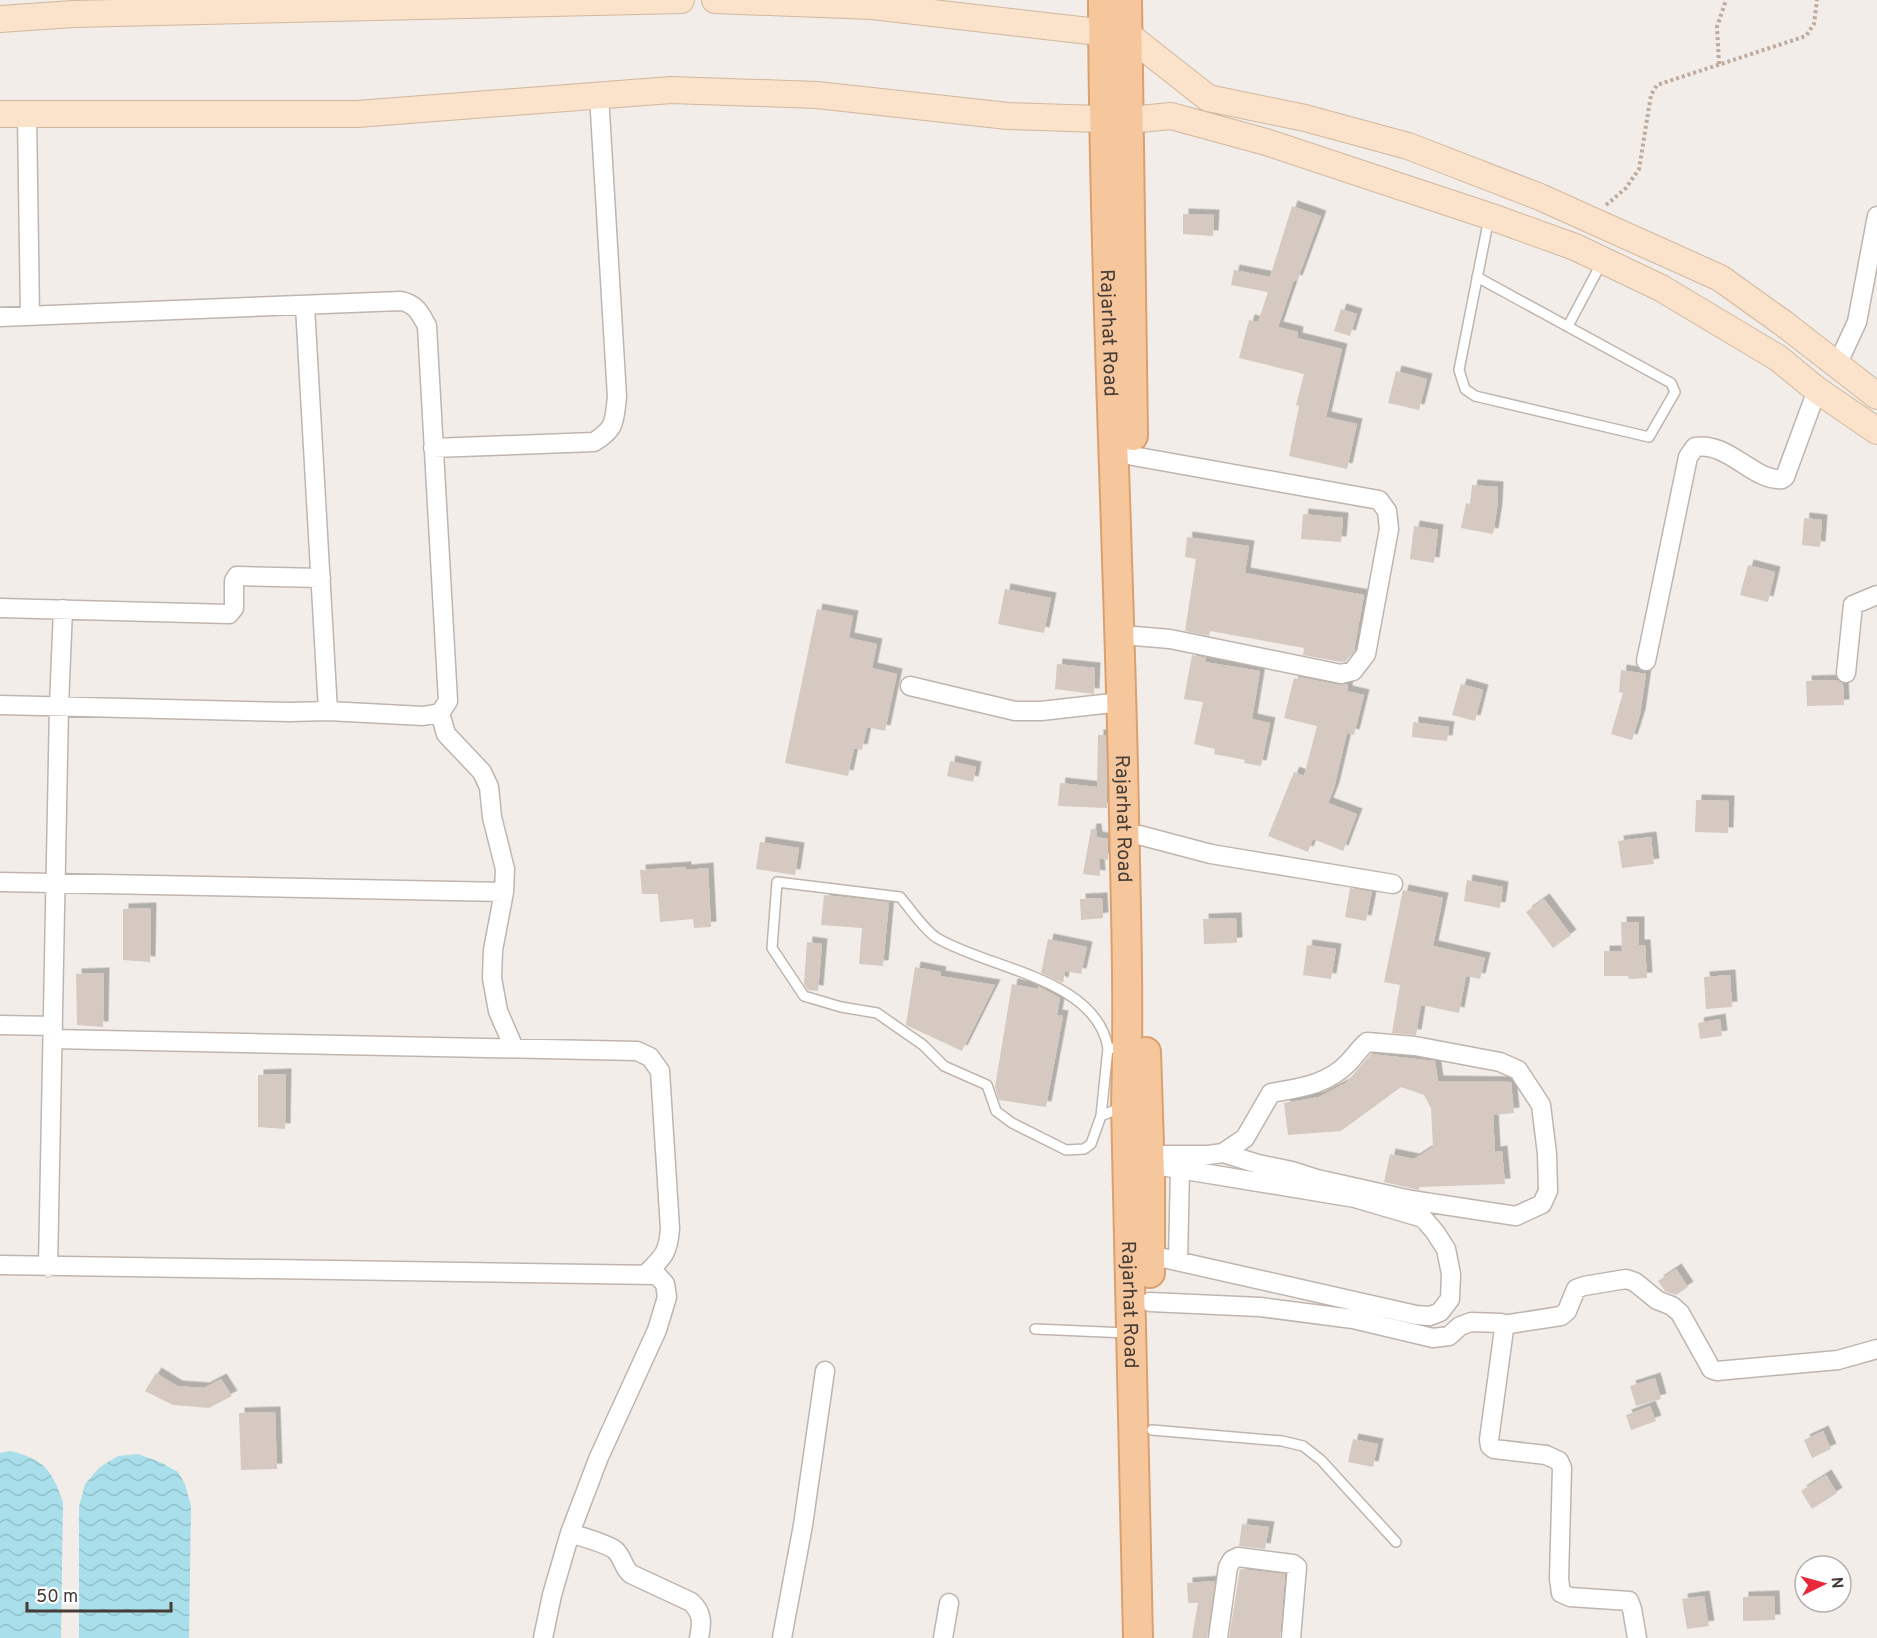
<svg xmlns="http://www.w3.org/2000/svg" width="1877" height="1638" viewBox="0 0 1877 1638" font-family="Overpass,sans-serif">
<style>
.water{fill:url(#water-waves)}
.building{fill:#d6c9c1;filter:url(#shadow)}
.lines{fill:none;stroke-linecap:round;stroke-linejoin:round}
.lane-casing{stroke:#c0b5ae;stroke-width:12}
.street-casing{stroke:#c0b5ae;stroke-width:21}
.secondary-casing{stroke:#d1b79d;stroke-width:28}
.primary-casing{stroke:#daa06e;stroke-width:32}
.path{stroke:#beab9d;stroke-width:4;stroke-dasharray:3 3;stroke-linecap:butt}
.lane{stroke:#fff;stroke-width:9}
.street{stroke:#fff;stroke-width:18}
.secondary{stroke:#fae3ca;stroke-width:26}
.primary{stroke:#f6c79d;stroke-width:28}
.labels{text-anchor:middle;stroke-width:6;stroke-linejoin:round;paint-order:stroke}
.street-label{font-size:20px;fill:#453c37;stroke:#fff}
</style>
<defs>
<pattern id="water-waves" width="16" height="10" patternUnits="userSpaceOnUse" patternTransform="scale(1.5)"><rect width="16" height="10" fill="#a9dfea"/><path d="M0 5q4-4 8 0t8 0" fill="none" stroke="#93c0c9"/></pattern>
<filter id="shadow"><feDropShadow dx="5.5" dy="-5.5" stdDeviation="0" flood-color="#0004"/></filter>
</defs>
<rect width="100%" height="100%" fill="#f2ede8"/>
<path class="water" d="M10 1451C44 1459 52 1470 63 1502L61 1638H0V1453Z
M138 1454 160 1462 178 1472 185 1484 191 1506 189 1638H79V1507L85 1484 100 1467 118 1456Z"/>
<path class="building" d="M1292 206 1321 216 1297 281 1294 280 1278 327 1298 332 1297 338 1342 349 1326 417 1357 424 1347 469 1289 456 1299 406 1296 405 1304 374 1239 358 1249 320 1258 322 1268 292 1231 285 1234 270 1270 277Z
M1183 214 1214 215 1213 236 1183 234Z
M1341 309 1357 314 1350 336 1334 331Z
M1396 371 1427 379 1419 410 1388 403Z
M1472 485 1498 487 1497 509 1493 534 1461 528 1466 503 1470 504Z
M1303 514 1343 518 1341 542 1301 539Z
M1804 518 1822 520 1820 547 1802 545Z
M1414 526 1438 530 1434 563 1410 559Z
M1187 537 1249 546 1245 573 1364 595 1354 651 1346 661 1341 662 1303 655 1304 648 1210 631 1209 636 1185 631 1196 559 1185 557Z
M1748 565 1775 572 1768 602 1740 595Z
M1005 589 1051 598 1044 633 998 624Z
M817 609 853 616 849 638 877 644 872 668 897 674 885 731 867 727 862 750 854 748 848 776 785 763Z
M1192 655 1206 658 1205 662 1260 671 1252 719 1270 723 1261 766 1244 763 1245 760 1214 754 1215 749 1194 744 1203 702 1184 699Z
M1057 664 1095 668 1094 694 1055 689Z
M1621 670 1646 674 1640 715 1632 740 1611 734 1623 693 1619 692Z
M1299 677 1339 685 1348 684 1347 691 1364 695 1354 735 1347 733 1334 788 1328 803 1357 814 1343 851 1313 839 1308 852 1268 836 1294 772 1304 776 1317 726 1284 718 1294 678 1299 680Z
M1838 680 1843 684 1844 705 1807 706 1806 681Z
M1461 684 1483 690 1475 721 1452 715Z
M1413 722 1449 727 1447 741 1412 737Z
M1098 735H1106L1107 808 1058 806 1060 783 1097 787Z
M950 761 976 767 973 782 947 776Z
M1696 800 1729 801 1728 833 1695 832Z
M1091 829H1096L1097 837 1108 839V860L1099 858 1100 876 1083 874Z
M1651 837 1654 864 1622 868 1618 841Z
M760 842 799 848 795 875 756 869Z
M686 867V870L708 868 711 927 694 928 693 919 660 922 658 894H642L640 870Z
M1467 880 1503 887 1500 908 1464 901Z
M1350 888 1372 892 1366 921 1345 917Z
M1403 890 1443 898 1433 946 1485 958 1480 979 1466 976 1459 1013 1421 1005 1416 1035 1392 1033 1400 985 1384 982Z
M824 895 889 902 883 966 859 964 862 928 821 925Z
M1102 898 1103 918 1081 920 1080 899Z
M1544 899 1571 935 1553 948 1526 912Z
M151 908 150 962 123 960V909Z
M1236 918 1237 943 1204 944 1203 919Z
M1621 922H1639V945H1645L1647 978 1629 979 1628 976H1604V951H1622Z
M1048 939 1087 947 1081 974 1065 971 1063 983 1041 973Z
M807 942 822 944 818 991 808 990 804 984Z
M1307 945 1336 949 1331 979 1303 975Z
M915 967 941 972 940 976 995 985 962 1051 906 1025Z
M104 973 103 1027 77 1025 76 974Z
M1730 975 1732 1007 1706 1009 1704 977Z
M1012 984 1038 989V986L1060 998 1057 1015 1063 1016 1046 1107 999 1100 995 1087Z
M1720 1019 1722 1036 1700 1039 1698 1023Z
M1371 1054 1435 1061 1438 1081 1511 1082 1514 1113 1493 1115 1495 1152 1502 1151 1505 1184 1419 1187V1190L1384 1182 1390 1154 1414 1159 1433 1147 1431 1108 1424 1095 1401 1087 1341 1131 1288 1135 1284 1103 1319 1097 1346 1083Z
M286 1074 285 1129 258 1127V1075Z
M1676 1269 1688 1287 1676 1295 1665 1291 1658 1281Z
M156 1373 177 1386 204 1388 221 1379 232 1396 209 1408 173 1405 145 1391Z
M1655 1378 1661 1399 1636 1406 1630 1386Z
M1650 1406 1656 1421 1631 1430 1626 1415Z
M275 1412 277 1469 241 1470 239 1413Z
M1823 1431 1831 1449 1812 1458 1804 1440Z
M1353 1439 1378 1444 1373 1467 1348 1462Z
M1826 1475 1837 1493 1812 1509 1801 1491Z
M1242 1524 1269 1527 1265 1549 1239 1546Z
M1240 1569 1285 1574 1280 1638H1229Z
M1215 1581 1207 1638H1192L1198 1603H1188L1187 1583Z
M1704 1596 1709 1626 1687 1629 1682 1599Z
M1774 1596 1775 1620 1743 1621V1597Z"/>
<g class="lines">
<defs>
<path id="lane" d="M1477 277 1671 383 1675 392 1649 437 1475 396 1465 389 1459 370 1489 218
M1568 326 1602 262
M1122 1107 1101 1116 1091 1144 1084 1149 1066 1150 1012 1123 996 1111 987 1085 944 1066 923 1045 877 1013 841 1007 804 996 772 948 777 882 900 897C910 908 924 930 937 938 989 969 1096 978 1108 1048L1123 1049
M1101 1116 1108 1048
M1035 1329 1127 1333
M1152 1430 1282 1441 1303 1446 1321 1460 1396 1542"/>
<path id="street" d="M27 115 30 316
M305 306 328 711
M0 317 401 301C416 304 420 313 427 326L448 701 440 713 423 716 328 711 290 712 0 705
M1837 365 1857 322 1877 216
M433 448 594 442C616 428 614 422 617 397L599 95
M1133 456 1379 500 1387 511 1389 529 1366 654 1353 671 1341 674 1170 639 1135 636
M0 608 229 614 234 608V581L237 576 321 578
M1646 661 1688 457 1695 447C1728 441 1754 482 1782 479L1785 477 1817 390
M1846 673 1853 605 1877 595
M910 686 1015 711H1041L1121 702
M440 713 446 734 482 772 489 787 492 817 505 869 504 892 493 950 492 978 498 1011 514 1048
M1139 835 1211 854 1393 884
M0 882 504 892
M0 1025 53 1026
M53 1039 637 1051 650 1057 660 1071 670 1229C668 1254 663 1257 645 1275
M1139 1155H1208L1223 1153 1245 1138 1271 1093C1299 1088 1327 1085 1348 1063 1355 1056 1359 1049 1367 1042L1415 1046 1500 1062 1518 1070 1541 1105 1547 1154 1548 1191 1542 1204 1516 1216 1411 1200 1317 1179 1292 1171 1258 1164 1223 1153
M1149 1164 1355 1198 1423 1218 1435 1232 1446 1249 1451 1274 1450 1299 1440 1312 1430 1316 1416 1315 1150 1255
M1178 1261 1180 1169
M0 1265 657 1275 665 1284 667 1297 657 1330 599 1457 570 1533 552 1595 543 1638
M48 1267 59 706 63 609
M1150 1302 1260 1307 1353 1319 1433 1338 1449 1336 1460 1326 1471 1322 1501 1323 1504 1329 1489 1440 1490 1446 1494 1449 1546 1455 1559 1461 1562 1468 1559 1579 1561 1593 1570 1597 1629 1601 1632 1609 1637 1638
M1503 1325 1561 1316 1567 1311 1576 1289 1584 1286 1626 1279 1635 1282 1657 1300 1672 1306 1680 1313 1708 1363 1711 1369 1717 1371 1838 1360 1877 1349
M570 1533C582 1537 606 1543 615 1550 623 1557 623 1568 631 1574L691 1602C703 1613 702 1623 699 1638
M782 1638 803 1525 825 1371
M943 1638 949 1603
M1218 1638 1228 1567 1232 1560 1238 1557 1293 1564 1297 1567 1291 1638"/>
<path id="secondary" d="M715 0 872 6 1124 35
M0 19 73 14 681 0
M1128 35 1208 98 1305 118 1408 146 1540 197 1720 278 1783 323 1877 396
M0 114H357L671 90 817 95 1008 116 1129 120 1171 116 1266 142 1489 216 1575 247 1661 288 1778 358 1817 390 1877 431"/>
<g id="primary">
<path id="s1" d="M1103 0C1104 272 1119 544 1124 816 1126 912 1129 1008 1126 1105L1138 1638"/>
<path d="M1127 0 1133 436"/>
<path d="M1146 1052 1150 1176V1273"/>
</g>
</defs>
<use href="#lane" class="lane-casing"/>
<use href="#street" class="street-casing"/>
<use href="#secondary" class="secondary-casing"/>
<use href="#primary" class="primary-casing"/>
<path class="path" d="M1719 64 1717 27 1726 0
M1606 205 1626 188 1639 169 1651 95 1657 85 1806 36 1814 24 1817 0"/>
<use href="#lane" class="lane"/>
<use href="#street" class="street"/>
<use href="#secondary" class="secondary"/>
<use href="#primary" class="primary"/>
</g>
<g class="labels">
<g class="street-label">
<text dy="7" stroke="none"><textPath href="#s1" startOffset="333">Rajarhat Road</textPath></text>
<text dy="7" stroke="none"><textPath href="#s1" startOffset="819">Rajarhat Road</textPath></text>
<text dy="7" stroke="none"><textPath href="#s1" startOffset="1305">Rajarhat Road</textPath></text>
</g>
</g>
<g transform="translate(1823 1584) rotate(85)"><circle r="28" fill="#ffffff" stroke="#b5b1af" stroke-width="1.5"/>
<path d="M0-4.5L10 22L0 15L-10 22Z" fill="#e82939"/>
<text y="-9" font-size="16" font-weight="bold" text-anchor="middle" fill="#453c37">N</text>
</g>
<path d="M27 1602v9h144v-9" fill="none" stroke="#453c37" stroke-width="3"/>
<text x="36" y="1602" font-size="18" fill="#453c37" stroke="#ffffff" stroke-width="4.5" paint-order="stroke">50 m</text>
</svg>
